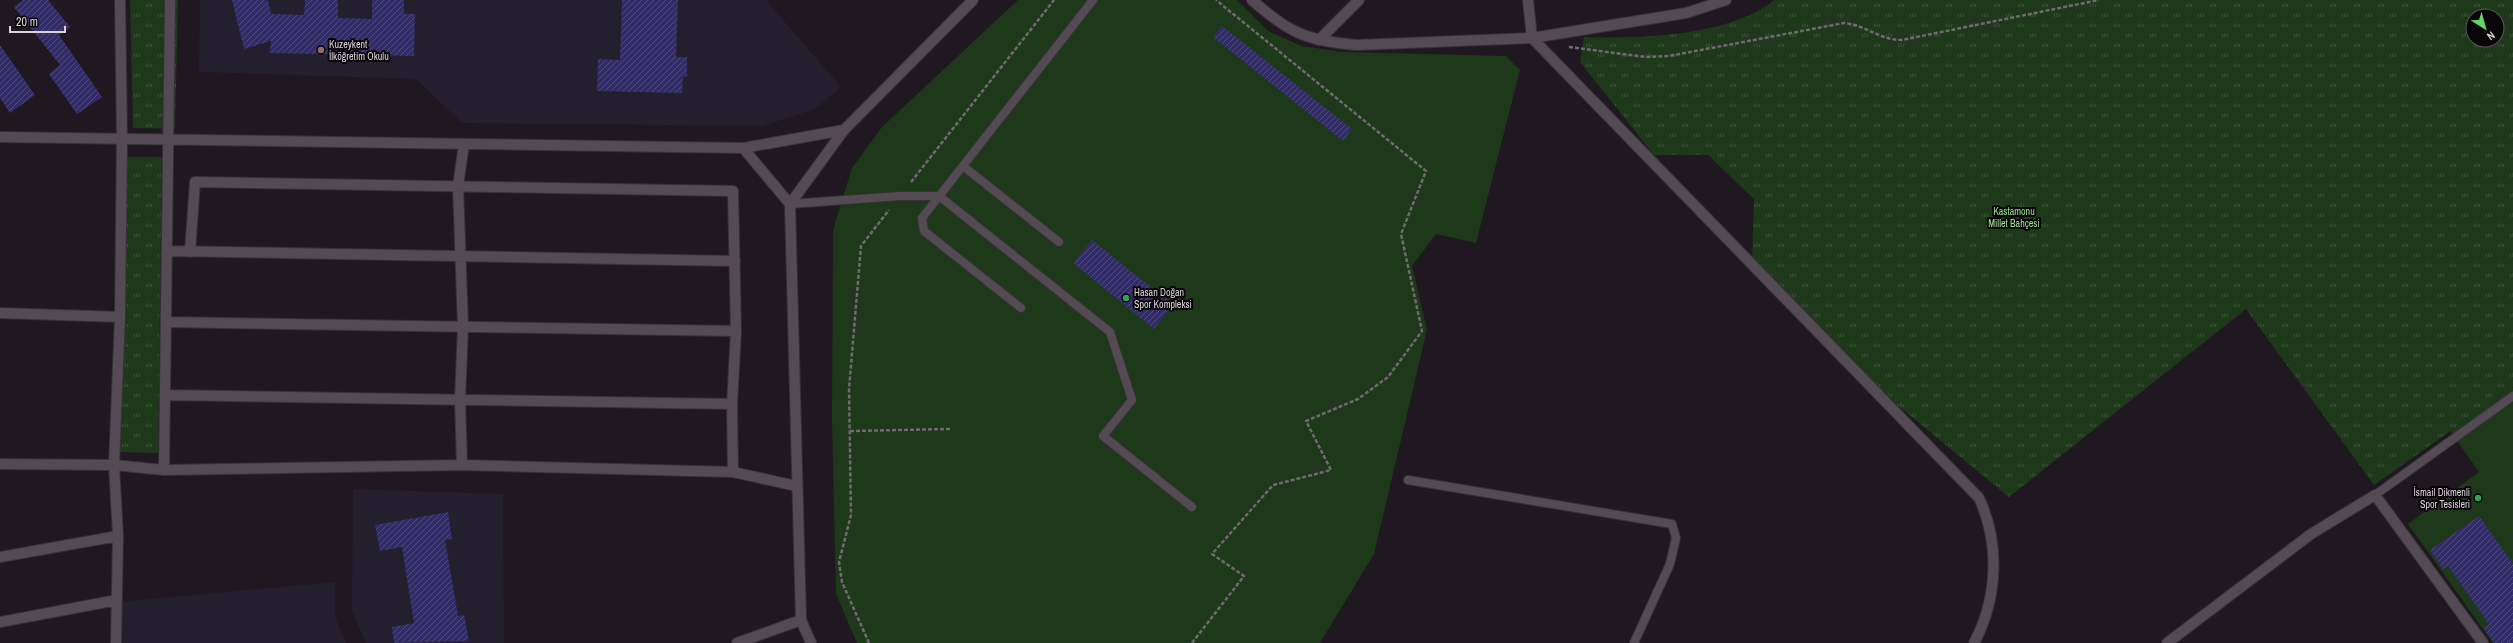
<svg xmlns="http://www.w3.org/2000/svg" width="2513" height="643" viewBox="0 0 2513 643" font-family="'Archivo Narrow',sans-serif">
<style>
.education{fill:#231f2f}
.grass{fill:url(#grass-tufts);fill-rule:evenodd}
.garden{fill:#1e381a}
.building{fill:url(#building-hatch)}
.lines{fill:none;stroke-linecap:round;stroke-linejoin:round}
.lane-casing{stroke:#383237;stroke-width:10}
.street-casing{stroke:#383237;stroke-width:12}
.secondary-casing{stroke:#383237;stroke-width:12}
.path{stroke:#706970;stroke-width:2.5;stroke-dasharray:4 2;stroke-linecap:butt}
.lane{stroke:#544a54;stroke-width:8}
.street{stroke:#544a54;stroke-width:10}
.secondary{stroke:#544a54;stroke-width:10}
.education-dot{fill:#8d6e63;stroke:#080508;stroke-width:1.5}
.leisure-dot{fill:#2e9e5b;stroke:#080508;stroke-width:1.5}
.labels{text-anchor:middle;stroke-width:4;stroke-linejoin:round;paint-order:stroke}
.poi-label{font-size:10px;fill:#d9d3d9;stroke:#080508;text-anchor:start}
.park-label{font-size:10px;fill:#9bdf90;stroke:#080508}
</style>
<defs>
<pattern id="grass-tufts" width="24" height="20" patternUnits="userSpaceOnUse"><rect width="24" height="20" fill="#1e381a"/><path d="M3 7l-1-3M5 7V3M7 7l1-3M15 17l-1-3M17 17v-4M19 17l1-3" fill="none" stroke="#3e543b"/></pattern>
<pattern id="building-hatch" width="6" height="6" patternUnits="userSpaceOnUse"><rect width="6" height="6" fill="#312c65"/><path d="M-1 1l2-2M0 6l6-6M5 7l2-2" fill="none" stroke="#4e4a7a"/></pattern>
</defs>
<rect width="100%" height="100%" fill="#201820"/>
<path class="education" d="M200 0H766L841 87 815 109 763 126 462 123 416 79 199 72Z
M353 489 503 494 504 643H366L352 611Z
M335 582V617L346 643H118V602Z"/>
<path class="grass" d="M130 0H178L175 129 133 128Z
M1774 0H2513V387L2374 485 2246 309 2009 497 1896 404 1752 260 1754 199 1708 155H1654L1580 62 1584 37C1638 39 1732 36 1774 0ZM2473 16H2497V40H2473Z
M122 157H162L158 453 117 452Z"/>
<path class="garden" d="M1018 0H1237L1268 31 1302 46 1343 52 1506 56 1520 70 1476 243 1436 234 1412 266 1427 330 1374 554 1320 643H857L836 594 832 420 833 230 852 168 882 127Z
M2513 387V643H2493L2408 524 2479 472 2450 431Z"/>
<path class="building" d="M23 0H48L70 27 59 35 102 97 77 114 49 74 60 65 14 7Z
M232 0H268L271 14 304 15 305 0H338V18L372 19V0H404V14H415L414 56 270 53 271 41 244 49Z
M622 0H678L676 57H687V76L683 77 682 93 597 91 598 59 620 60Z
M1222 26 1352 129 1343 141 1213 37Z
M0 45 35 95 10 113 0 98Z
M1092 240 1173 305 1154 329 1073 263Z
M448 512 452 539 445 540 458 616 464 615 469 641 394 643 392 627 414 623 402 547 380 551 375 525Z
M2479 516 2513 564V643H2494L2484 628 2489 624 2448 566 2443 569 2430 550Z"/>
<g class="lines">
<defs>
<path id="lane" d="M963 166 1059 242
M790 204 900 196H939L1110 332 1132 400 1103 436 1192 507
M1021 308 924 231 922 218 1093 0
M1408 480 1672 524 1676 538 1670 564 1634 643
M2375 495 2513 396"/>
<path id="street" d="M1528 0 1532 38 1979 498C2000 543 1998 598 1974 643
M1319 40 1359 0
M0 137 743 148 844 130
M743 148 790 204
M167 251 735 261
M190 252 195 182 733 191 736 331 732 404 733 472
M0 313 120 317
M166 322 736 331
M165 395 732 404
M0 464 114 465 164 470 462 465 733 472 796 486
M462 465 460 400 463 327 458 186 464 144
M164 470 170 0
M0 557 118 536
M0 622 117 600
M116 643 118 536 114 465 120 317 122 139 120 0
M737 643 801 620
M2167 643 2311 534 2375 495 2483 643"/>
<path id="secondary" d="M1252 0C1289 33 1307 41 1357 45L1532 38 1686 13 1726 0
M811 643 801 620 790 204 844 130 973 0"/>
</defs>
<use href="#lane" class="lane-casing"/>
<use href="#street" class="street-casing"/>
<use href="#secondary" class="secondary-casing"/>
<path class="path" d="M1569 47 1646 57 1669 56 1844 23C1866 25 1879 40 1902 40L2099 0
M911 182 1054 0
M850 431 950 429
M869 643 842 582 839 562 851 515 849 389 861 246 889 210
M1192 643 1244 576 1212 554 1273 485 1331 470 1306 421 1358 399 1388 377 1422 331 1401 234 1426 171 1216 0"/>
<use href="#lane" class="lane"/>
<use href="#street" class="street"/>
<use href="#secondary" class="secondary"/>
</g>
<circle class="education-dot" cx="321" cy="50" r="4"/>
<g class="leisure-dot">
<circle cx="1126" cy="298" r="4"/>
<circle cx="2478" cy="498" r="4"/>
</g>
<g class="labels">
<g class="poi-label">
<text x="329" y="48">Kuzeykent<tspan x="329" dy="12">İlköğretim Okulu</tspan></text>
<text x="1134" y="296">Hasan Doğan<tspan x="1134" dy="12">Spor Kompleksi</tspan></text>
<text x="2470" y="496" text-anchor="end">İsmail Dikmenli<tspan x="2470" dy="12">Spor Tesisleri</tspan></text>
</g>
<g class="park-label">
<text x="2014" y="215">Kastamonu<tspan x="2014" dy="12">Millet Bahçesi</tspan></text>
</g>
</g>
<g transform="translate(2485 28) rotate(143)"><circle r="19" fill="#080508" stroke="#5c575c"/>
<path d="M0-3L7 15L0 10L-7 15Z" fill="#65d467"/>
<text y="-6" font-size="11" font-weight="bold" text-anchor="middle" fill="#d9d3d9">N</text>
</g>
<path d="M10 26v6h55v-6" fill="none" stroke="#d9d3d9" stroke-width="2"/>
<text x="16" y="26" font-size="12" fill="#d9d3d9" stroke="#080508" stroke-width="3" paint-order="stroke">20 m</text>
</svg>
